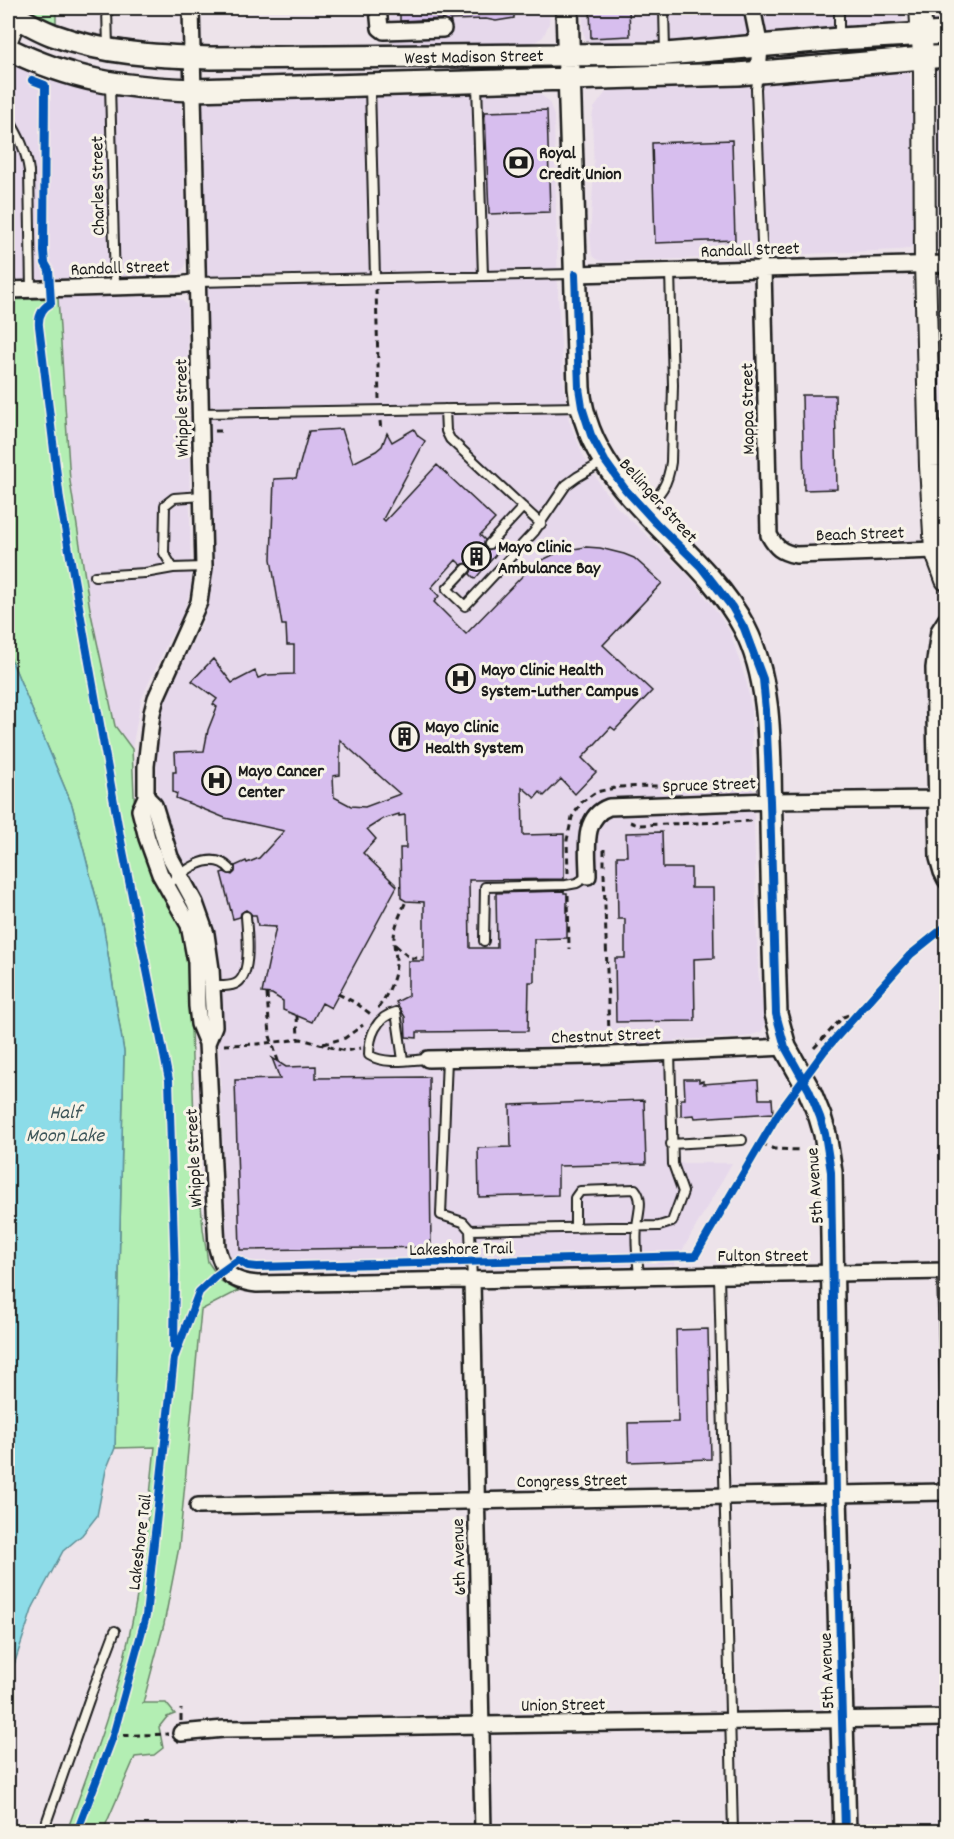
<svg xmlns="http://www.w3.org/2000/svg" width="954" height="1839" viewBox="0 0 954 1839" font-family="Dekko,sans-serif">
<style>
.built{fill:#e6d8eb}
.green{fill:#b3eeb3;stroke:#688568;stroke-width:1.5}
.water{fill:#8cdce8;stroke:#5f8f96;stroke-width:1.5}
.building{fill:#d7beee;stroke:#1c1c1c;stroke-width:1.5;fill-rule:evenodd}
.lines{fill:none;stroke-linecap:round;stroke-linejoin:round}
.service-casing{stroke:#1c1c1c;stroke-width:12}
.minor-casing{stroke:#1c1c1c;stroke-width:20}
.tertiary-casing{stroke:#1c1c1c;stroke-width:24}
.secondary-casing{stroke:#1c1c1c;stroke-width:26}
.path{stroke:#1c1c1c;stroke-width:3;stroke-dasharray:6 4.5;stroke-linecap:butt}
.service{stroke:#f7f3e8;stroke-width:8}
.minor{stroke:#f7f3e8;stroke-width:15}
.tertiary{stroke:#f7f3e8;stroke-width:20}
.secondary{stroke:#f7f3e8;stroke-width:21}
.path-bridge{stroke:#1c1c1c;stroke-width:3;stroke-dasharray:6 4.5;stroke-linecap:butt}
.cycleway-casing{stroke:#f7f3e8;stroke-width:11}
.cycleway{stroke:#0057b8;stroke-width:8}
.labels{text-anchor:middle;stroke-width:6;stroke-linejoin:round;paint-order:stroke}
.street-label{font-size:18px;fill:#1c1c1c;stroke:#f7f3e8}
.poi-label{font-size:18px;font-weight:bold;fill:#1c1c1c;stroke:#f7f3e8;text-anchor:start}
.water-label{font-size:20px;font-style:italic;fill:#3e5659;stroke:#f7f3e8}
</style>
<rect width="100%" height="100%" fill="#ede3ea"/>
<filter id="ink" filterUnits="userSpaceOnUse"><feTurbulence type="fractalNoise" baseFrequency=".0167" numOctaves="2"/><feDisplacementMap in="SourceGraphic" scale="12" xChannelSelector="R" yChannelSelector="G"/><feConvolveMatrix kernelMatrix="1 2 1 2 8 2 1 2 1" color-interpolation-filters="sRGB"/></filter>
<g filter="url(#ink)">
<path class="built" d="M390 8H550L549 24 543 37 530 45 401 48 395 45 391 38Z
M583 8H905V15L900 24 894 26 705 40 597 44 586 40 583 32Z
M8 60 43 76 78 86 174 98 180 103 182 113 186 261 185 267 181 271 175 274 8 282Z
M900 69 909 73 911 79 914 121 915 233 913 246 907 249 898 250 606 262 598 260 592 255 590 235 594 171 592 117 594 108 606 92 619 88 727 85Z
M946 69V230L941 231 938 86 940 78Z
M533 92 538 93 549 101 554 116 558 295 563 378 569 421 584 457 603 489 616 506 687 574 712 605 730 632 747 684 751 708 758 971 765 1025 761 1032 745 1037 675 1040 678 1163H732L674 1265 247 1272 232 1265 227 1251 216 970 171 847 159 800 157 784 156 739 160 718 168 693 203 622 212 586 203 105 210 98Z
M174 296 182 300 187 306 191 588 181 619 169 639 141 700 132 749 115 726 90 609 80 543 70 481 58 298Z"/>
<path class="green" d="M18 8H56V25Z
M58 298 70 481 90 609 115 726 132 749 135 816 186 938 189 965 194 1121 203 1229 208 1262 221 1281 238 1291 201 1310 179 1547 164 1624 143 1703H166L175 1714 167 1717 159 1727 163 1748 154 1755 135 1757 103 1831H67C89 1769 114 1706 128 1641 143 1577 148 1512 155 1447L115 1448 124 1052 103 924 72 805 8 652V300Z"/>
<path class="water" d="M8 652 72 805 103 924 124 1052 115 1448 106 1470 97 1516 82 1535 63 1551 33 1607 8 1683Z"/>
<path class="building" d="M400 8H531L514 15V18L496 21 486 19 450 20 451 23 443 19 400 21Z
M590 8H629L630 36 591 38Z
M547 110 550 212 489 214 485 112Z
M732 140 735 240 655 243 652 143Z
M802 395H835L837 489 804 490Z
M342 429 353 463 376 451 382 446 387 433 392 442 414 429 418 436 425 441 383 519 385 521 437 465 495 519 480 535 485 540V548L488 550 493 548 498 552 475 579 470 574 472 570 471 565 467 563 461 565 456 560 431 588 439 596 434 602 466 634 534 564 561 551 586 547 600 548 624 554 634 558 662 583 603 645 652 691 615 730 611 727 582 758 596 772 575 794 561 779 544 796 540 792 535 798 522 787 523 835 564 834V879L469 880 470 948H497L496 893 564 891V893H567V938L534 939V982H529L528 1031 417 1032V1038L406 1037 405 1017 396 1002 408 996V961H424V902L406 901 401 898 400 848H406L405 815 399 816V814L383 819 367 829 376 839 363 853 397 886 331 1008 322 1003 312 1022 283 1010V1001L272 994 262 993 276 927 258 926 256 915H252L246 910 241 913 240 917 233 919 221 873 224 872 232 875 235 872V866L246 861 247 863 259 858 284 831 225 818 176 798 177 794 173 792V772H176L175 752 204 751 208 730 217 707 213 704 217 699 192 681 213 659 232 683 255 671 258 678 267 675 294 674V645H287L286 625H282L271 559 274 479 296 478 309 431ZM340 740 383 779 400 794 365 807 351 806 334 797 333 776 340 775Z
M662 832 663 868H691V888H713L714 958 694 959 695 1021 616 1022 615 958H625V919H618L617 856H627L626 833Z
M272 1058 286 1067 316 1066V1078L429 1077 431 1247 240 1250 235 1080 280 1079Z
M684 1079H699V1082L703 1081V1084L758 1080 759 1099H772L773 1113 695 1118 694 1115 681 1116V1099H685Z
M644 1100 646 1164 558 1166V1195L479 1197 478 1148 511 1147 510 1105Z
M708 1329 711 1459 629 1462 628 1423 678 1422 676 1330Z"/>
<g class="lines">
<defs>
<path id="service" d="M107 8 108 48
M664 8 665 52
M839 8V36
M10 49 21 21
M758 74 756 89 763 268
M110 84 115 287
M477 84 483 276
M370 87 375 278
M8 118C19 136 26 150 29 171L31 290
M198 282 574 274
M445 409 446 431 450 439 541 524
M200 413 582 407
M203 496 174 498 165 505 164 553 173 568 204 567
M644 509C661 494 668 485 671 462L673 385 670 271
M489 544 523 507
M466 569 447 589 465 606 534 532 566 485 577 477 603 462
M95 576 145 573 173 568
M167 886C182 872 211 848 230 869
M484 941 485 887 566 885 577 883 588 876
M211 986C218 986 228 987 235 984 253 977 247 933 246 916
M447 1058 441 1215 463 1222 470 1230 472 1281
M403 1060 396 1012C376 1017 369 1036 369 1055 385 1065 410 1060 428 1059
M671 1144 742 1140
M575 1228V1198L580 1191 635 1189C644 1200 638 1214 637 1227 635 1243 638 1261 639 1277
M470 1230 659 1226 672 1222 683 1192 673 1164 670 1052
M942 1271 946 1435
M719 1275 733 1832
M43 1832 89 1700 115 1631"/>
<path id="minor" d="M191 8 204 567 199 602 156 698 152 713 146 766V797L140 810 147 838 160 874 189 925 196 962 197 1006 199 1024 207 1043 217 1248C224 1274 230 1281 257 1284L946 1271
M378 8 380 28 384 31 443 29
M752 8 760 47 758 73
M763 268 769 535C776 548 781 552 796 555L935 550 946 547
M575 274 946 264
M8 290 180 285 198 282
M946 620 939 631 934 668 938 858 942 872 946 880
M146 797 154 805 170 857 195 903 206 934 211 969 214 1026 207 1043
M588 876C588 851 581 817 609 807L770 801 937 799
M428 1059 590 1056 785 1047
M472 1281 483 1832
M198 1506 946 1492
M181 1733 224 1729 946 1718"/>
<path id="tertiary" d="M920 8 924 71 925 263 930 466 935 550 946 580"/>
<path id="secondary" d="M567 8 579 388C589 493 698 540 744 627 774 684 769 759 771 823 772 886 774 950 776 1014L785 1047 809 1090 820 1117 825 1134 831 1172 836 1495 845 1832
M8 12C22 20 37 29 53 35 104 54 158 56 211 58L666 54 839 39 946 33
M8 49C75 81 119 87 193 90L738 74 946 56"/>
</defs>
<use href="#service" class="service-casing"/>
<use href="#minor" class="minor-casing"/>
<use href="#tertiary" class="tertiary-casing"/>
<use href="#secondary" class="secondary-casing"/>
<path class="path" d="M376 289 379 399
M380 421 381 431
M215 431H225
M630 822 638 825 754 821
M604 849V867
M568 873 567 840 572 817 582 802 596 792 619 787 753 783
M604 873 609 1035
M568 895 569 949
M395 945 410 958H424
M338 994 356 1003 372 1015
M378 1008C387 996 397 977 396 960 396 954 394 948 394 942 393 928 401 913 406 901
M297 1016 298 1039
M323 1044 345 1038 363 1025
M224 1045 258 1044 301 1039 345 1051 361 1048
M814 1048 843 1017 858 1012
M761 1144 774 1149 802 1150
M181 1721V1709
M113 1736 168 1734"/>
<use href="#service" class="service"/>
<use href="#minor" class="minor"/>
<use href="#tertiary" class="tertiary"/>
<use href="#secondary" class="secondary"/>
<path class="path-bridge" d="M267 994 270 1036 280 1067"/>
<defs>
<path id="cycleway" d="M32 80 45 85 44 252 45 263 49 270 51 303C42 308 38 315 39 326L60 500 120 836 169 1080 175 1275 174 1346
M575 274 579 388 582 407 591 435 605 461 625 489 656 523 701 567 732 607 744 628 763 679 766 710 770 801 776 1014 785 1047 809 1090 820 1117 825 1134 831 1172 836 1495 845 1832
M77 1832 113 1736 146 1616 174 1358 199 1292 217 1275 238 1260 248 1266 257 1267 695 1256 778 1114 825 1050 910 955 946 926"/>
</defs>
<use href="#cycleway" class="cycleway-casing"/>
<use href="#cycleway" class="cycleway"/>
</g>
</g>
<defs>
<symbol id="bank-ring" viewBox="-11 -11 22 22"><circle r="9.5" fill="#f7f3e8" stroke="#1c1c1c" stroke-width="1.5"/><path d="M-6-4H6V4H-6ZM0-2.3a2.3 2.3 0 1 0 0 4.6a2.3 2.3 0 1 0 0-4.6Z" fill="#1c1c1c"/></symbol>
<symbol id="building-ring" viewBox="-11 -11 22 22"><circle r="9.5" fill="#f7f3e8" stroke="#1c1c1c" stroke-width="1.5"/><path d="M-4-6H4V6H1V3H-1V6H-4ZM-2.5-4.3h1.7v1.8h-1.7ZM.8-4.3h1.7v1.8H.8ZM-2.5-1h1.7V.8h-1.7ZM.8-1h1.7V.8H.8Z" fill="#1c1c1c"/></symbol>
<symbol id="hospital-ring" viewBox="-11 -11 22 22"><circle r="9.5" fill="#f7f3e8" stroke="#1c1c1c" stroke-width="1.5"/><path d="M-5-5h3v3.5h4V-5h3V5h-3V1.5h-4V5h-3Z" fill="#1c1c1c"/></symbol>
</defs>
<g fill-rule="evenodd">
<use href="#bank-ring" x="502" y="146" width="33" height="33"/>
<use href="#building-ring" x="460" y="540" width="33" height="33"/>
<use href="#hospital-ring" x="444" y="662" width="33" height="33"/>
<use href="#building-ring" x="388" y="720" width="33" height="33"/>
<use href="#hospital-ring" x="200" y="764" width="33" height="33"/>
</g>
<g class="labels">
<g class="street-label">
<text transform="translate(474 56) rotate(-1)" y="6">West Madison Street</text>
<text transform="translate(97 186) rotate(-91)" y="6">Charles Street</text>
<text transform="translate(750 249) rotate(-2)" y="6">Randall Street</text>
<text transform="translate(120 267) rotate(-2)" y="6">Randall Street</text>
<text transform="translate(181 408) rotate(-91)" y="6">Whipple Street</text>
<text transform="translate(747 409) rotate(-91)" y="6">Mappa Street</text>
<text transform="translate(659 500) rotate(48)" y="6">Bellinger Street</text>
<text transform="translate(860 533) rotate(-2)" y="6">Beach Street</text>
<text transform="translate(709 784) rotate(-2)" y="6">Spruce Street</text>
<text transform="translate(606 1035) rotate(-2)" y="6">Chestnut Street</text>
<text transform="translate(193 1158) rotate(-93)" y="6">Whipple Street</text>
<text transform="translate(814 1186) rotate(-94)" y="6">5th Avenue</text>
<text transform="translate(461 1248) rotate(-1)" y="6">Lakeshore Trail</text>
<text x="763" y="1261">Fulton Street</text>
<text transform="translate(572 1480) rotate(-1)" y="6">Congress Street</text>
<text transform="translate(139 1542) rotate(-83)" y="6">Lakeshore Tail</text>
<text transform="translate(458 1557) rotate(-92)" y="6">6th Avenue</text>
<text transform="translate(826 1671) rotate(-92)" y="6">5th Avenue</text>
<text transform="translate(563 1704) rotate(-1)" y="6">Union Street</text>
</g>
<g class="poi-label">
<text x="539" y="158">Royal<tspan x="539" dy="21">Credit Union</tspan></text>
<text x="498" y="552">Mayo Clinic<tspan x="498" dy="21">Ambulance Bay</tspan></text>
<text x="481" y="675">Mayo Clinic Health<tspan x="481" dy="21">System-Luther Campus</tspan></text>
<text x="425" y="732">Mayo Clinic<tspan x="425" dy="21">Health System</tspan></text>
<text x="238" y="776">Mayo Cancer<tspan x="238" dy="21">Center</tspan></text>
</g>
<g class="water-label">
<text x="65" y="1118">Half<tspan x="65" dy="23">Moon Lake</tspan></text>
</g>
</g>
<rect width="954" height="1839" fill="none" stroke="#f7f3e8" stroke-width="30"/>
<rect x="15" y="15" width="924" height="1809" fill="none" stroke="#1c1c1c" stroke-width="2" filter="url(#ink)"/>
</svg>
